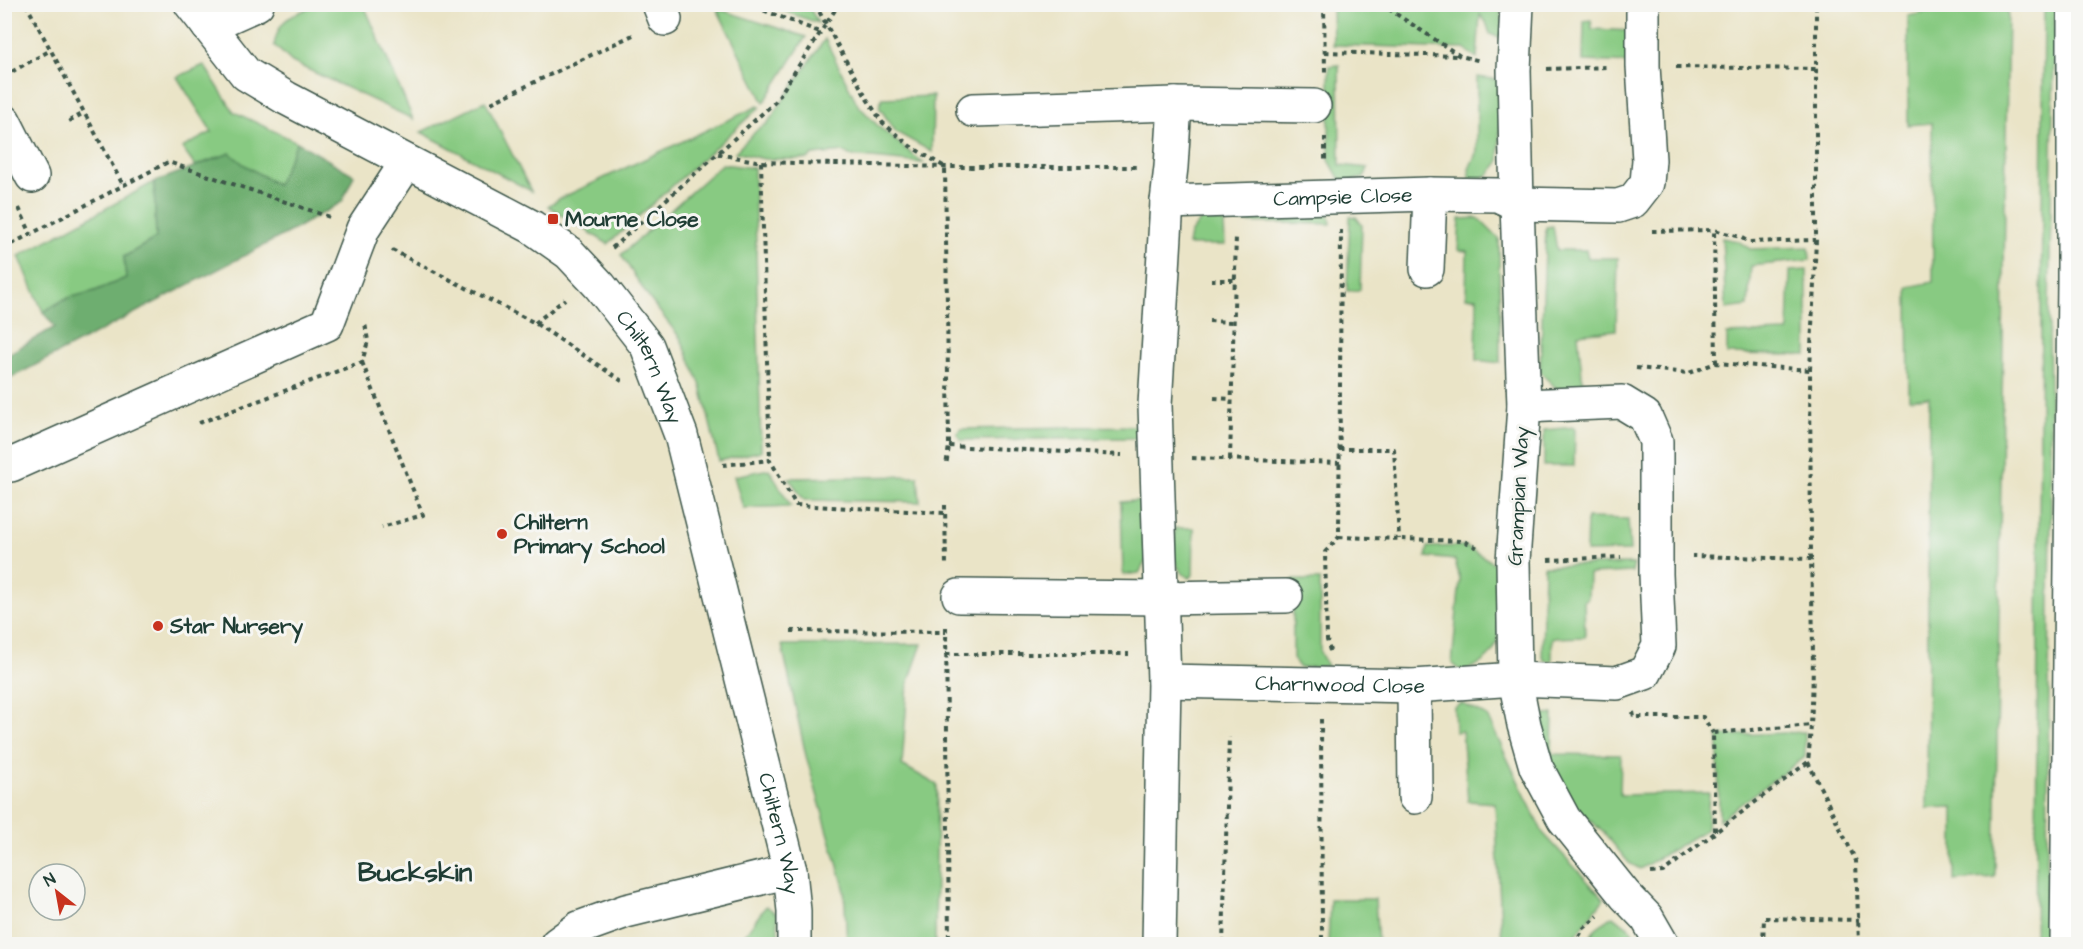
<svg xmlns="http://www.w3.org/2000/svg" width="2083" height="949" viewBox="0 0 2083 949" font-family="'Architects Daughter',sans-serif">
<style>
.green{fill:#88ca82;stroke:#54845b;stroke-width:1.5}
.forest{fill:#6eae70;stroke:#467652;stroke-width:1.5}
.lines{fill:none;stroke-linecap:round;stroke-linejoin:round}
.minor-casing{stroke:#3d564a;stroke-width:36}
.path{stroke:#3d564a;stroke-width:4;stroke-dasharray:4.5 4.5;stroke-linecap:butt}
.minor{stroke:#fff;stroke-width:33}
.poi-dot{fill:#c8321e;stroke:#f6f6f2;stroke-width:2}
.labels{text-anchor:middle;stroke-width:6;stroke-linejoin:round;paint-order:stroke}
.street-label{font-size:21px;fill:#1f3d34;stroke:#f6f6f2}
.poi-label{font-size:21px;font-weight:bold;fill:#1f3d34;stroke:#f6f6f2;text-anchor:start}
.district-label{font-size:27px;font-weight:bold;fill:#1f3d34;stroke:#f6f6f2}
</style>
<rect width="100%" height="100%" fill="#f6f6f2"/>
<filter id="ink" filterUnits="userSpaceOnUse"><feTurbulence type="fractalNoise" baseFrequency=".0167" numOctaves="2"/><feDisplacementMap in="SourceGraphic" scale="12" xChannelSelector="R" yChannelSelector="G"/><feConvolveMatrix kernelMatrix="1 2 1 2 8 2 1 2 1" color-interpolation-filters="sRGB"/></filter>
<filter id="wash" filterUnits="userSpaceOnUse"><feTurbulence type="fractalNoise" baseFrequency=".008" numOctaves="4" result="noise"/><feDisplacementMap in="SourceGraphic" scale="24" xChannelSelector="R" yChannelSelector="G"/><feGaussianBlur stdDeviation="1.35" result="paint"/><feColorMatrix in="noise" values="0 0 0 0 0 0 0 0 0 0 0 0 0 0 0 0 0 1.4 0 .05"/><feComposite in="paint" operator="in"/></filter>
<g filter="url(#wash)">
<rect width="100%" height="100%" fill="#eae4c7"/>
<path class="green" d="M314 5H364L413 119 292 62 274 45C280 16 290 18 314 5Z
M765 5H808L818 23 772 7Z
M1332 5H1501L1502 39 1490 34 1486 22 1480 15 1477 58 1464 49 1333 45Z
M1933 5H2008L1995 877 1954 881V807L1927 808 1929 397 1909 399 1908 287 1933 282 1932 123 1908 125V16L1933 11Z
M2055 5 2049 311 2051 513 2046 944H2035L2044 5Z
M718 9 806 37 764 103 717 9Z
M1591 20 1592 29 1633 31 1634 63 1583 61 1584 21Z
M825 39 858 105 879 127 923 163 851 156 844 152 813 155 807 159H764L735 152 759 128 767 124Z
M204 65 234 112 297 142 277 185 243 164 230 153 195 166 182 148 212 132 177 77Z
M1339 65 1340 165 1368 168 1364 178 1345 181 1339 178 1329 160V66Z
M1477 77 1501 80 1499 162C1490 174 1486 180 1470 179L1469 169 1477 151Z
M933 96 932 152 896 132 879 107 882 98Z
M485 101 531 191 421 132Z
M758 106 760 107 608 244 548 206 559 199Z
M722 164 754 168 761 451 719 461 701 386 681 339 649 298 621 255Z
M154 182 156 238 124 257 126 278 95 291 63 300 43 312 19 256Z
M1282 213 1322 214 1330 217 1331 224 1224 222 1225 245H1188L1190 234 1203 217Z
M1350 216 1356 217 1362 225 1360 290 1347 291Z
M1478 218 1499 239 1500 363 1476 360 1477 298 1466 297 1467 251 1458 250 1460 219Z
M1553 226 1557 250H1586L1588 258H1618L1616 330 1578 334 1583 386 1559 391 1540 372 1546 227Z
M1722 238 1738 241 1750 249 1809 247 1810 260 1751 266 1748 306 1726 309Z
M1807 270V355L1727 354V334L1788 332 1790 271Z
M1137 426 1138 438 961 440 957 434 960 429Z
M1575 427 1574 466H1544V430Z
M769 469 791 506 743 508 734 476Z
M918 476 920 502 804 500 789 478Z
M1147 500 1149 555 1139 573 1123 575 1121 502Z
M1587 518 1628 519 1630 551 1586 552Z
M1175 528H1194L1193 575 1189 578C1169 566 1174 548 1175 528Z
M1465 546 1499 566 1498 635C1496 656 1481 666 1461 671L1452 663 1460 580 1455 560 1426 557 1428 547Z
M1634 564 1632 572 1589 574 1588 598 1584 601 1585 637 1552 638V661H1545L1542 656 1544 566Z
M1293 580H1320V652L1327 666 1300 668 1293 659Z
M922 644 908 684 902 765 937 785 935 944H847L844 887 806 756 782 645Z
M1461 703 1487 716 1543 833 1604 899 1569 944H1502L1495 803 1468 801 1462 731 1455 732 1454 707Z
M1553 714 1552 754 1621 755 1620 795 1709 793 1707 829 1640 869 1629 863 1605 834 1572 804 1542 754 1541 719 1545 715Z
M1805 732V757L1719 820 1718 736Z
M1330 899H1375L1378 944H1328Z
M766 906 777 914 779 944H738Z
M1613 916 1631 929 1637 944H1585L1596 928Z"/>
<path class="forest" d="M297 142 354 175 342 202 295 229 5 381V356L55 327 43 312 68 298 95 291 126 278 124 257 156 238 154 182 230 153 243 164 277 185Z"/>
</g>
<g filter="url(#ink)">
<g class="lines">
<defs>
<g id="minor">
<path id="s1" d="M191 4 246 74 286 98 532 227 569 253 600 286 647 346 681 435 790 871 794 911V944"/>
<path d="M659 4 665 19"/>
<path d="M1517 4 1514 70 1517 204 1524 406 1513 561 1515 679 1524 725 1536 767 1564 819 1625 895 1647 918 1662 944"/>
<path d="M208 26 257 4"/>
<path d="M973 110 1175 104 1314 106"/>
<path d="M4 121 32 176"/>
<path id="s2" d="M1167 202 1430 194 1498 195 1517 204 1618 206 1633 201 1647 183 1649 160 1643 66V4"/>
<path d="M1427 269 1430 194"/>
<path d="M11 465 327 324 363 229 407 162"/>
<path d="M959 596 1162 598 1286 596"/>
<path id="s3" d="M1164 681 1414 686 1515 679 1617 683 1645 673 1659 646 1656 574V441L1645 416 1622 402 1524 406"/>
<path d="M1414 686 1415 797"/>
<path d="M557 944 579 928 626 911 790 871"/>
<path d="M1159 944 1164 681 1155 405 1167 202 1171 167 1175 104"/>
<path d="M2067 944 2074 280V4"/>
</g>
</defs>
<use href="#minor" class="minor-casing"/>
<path class="path" d="M26 4 123 185
M747 4 820 32
M815 4 867 99 882 122 910 146 945 167 949 446 946 466
M1324 4 1325 73
M1381 4 1460 56 1481 61
M1325 52 1459 56
M1676 67 1817 69
M1547 69 1609 67
M4 76 51 50
M491 103 635 34
M69 121 84 113
M1325 137V163
M718 154 761 162 945 167H1136
M761 162 770 460
M19 208 31 234
M1652 231 1714 230
M4 248 168 162 330 217
M612 248 775 102 839 4
M392 250 535 323 622 381
M1211 280H1234
M1209 321 1233 322
M535 323 565 299
M362 362 423 515 382 527
M1716 363 1714 230 1740 237 1749 242 1816 240
M1636 368 1689 373 1716 363 1810 370
M1214 398 1231 399
M199 423 362 362 368 341 365 323
M949 446 1122 455
M1339 449H1394L1399 539
M1192 458 1340 463
M1230 459 1236 235
M723 465 770 460 796 505 945 513
M945 505 946 566
M1339 537 1464 541 1478 548
M1811 559 1810 370 1816 240V4
M1548 560 1621 557
M946 627 949 944
M791 631 946 632
M1330 651 1327 640 1325 552 1339 537 1341 230
M946 654H1129
M1633 712 1634 717H1703L1713 733
M1321 719 1322 944
M1808 762 1856 861 1859 944
M1715 831 1713 733 1812 725
M1651 873 1663 872 1808 762C1815 694 1813 627 1811 559L1692 556
M1223 944 1229 737
M1574 944 1584 928 1598 916
M1763 944 1764 918 1859 920"/>
<use href="#minor" class="minor"/>
</g>
</g>
<g class="poi-dot">
<rect x="547" y="213" width="12" height="12" rx="3"/>
<circle cx="502" cy="534" r="6"/>
<circle cx="158" cy="626" r="6"/>
</g>
<g class="labels">
<g class="street-label">
<text dy="7" stroke="none"><textPath href="#s2" startOffset="176">Campsie Close</textPath></text>
<text dy="7" stroke="none"><textPath href="#s1" startOffset="600">Chiltern Way</textPath></text>
<text transform="translate(1518 496) rotate(-87)" y="7">Grampian Way</text>
<text dy="7" stroke="none"><textPath href="#s3" startOffset="176">Charnwood Close</textPath></text>
<text dy="7" stroke="none"><textPath href="#s1" startOffset="1086">Chiltern Way</textPath></text>
</g>
<g class="poi-label">
<text x="565" y="226">Mourne Close</text>
<text x="514" y="529">Chiltern<tspan x="514" dy="24">Primary School</tspan></text>
<text x="170" y="633">Star Nursery</text>
</g>
<g class="district-label">
<text x="415" y="881">Buckskin</text>
</g>
</g>
<rect width="2083" height="949" fill="none" stroke="#f6f6f2" stroke-width="24"/>
<g transform="translate(57 892) rotate(329)"><circle r="28" fill="#f6f6f2" stroke="#a0aca6" stroke-width="1.5"/>
<path d="M0-4.5L10 22L0 15L-10 22Z" fill="#c8321e"/>
<text y="-9" font-size="16" font-weight="bold" text-anchor="middle" fill="#1f3d34">N</text>
</g>
</svg>
